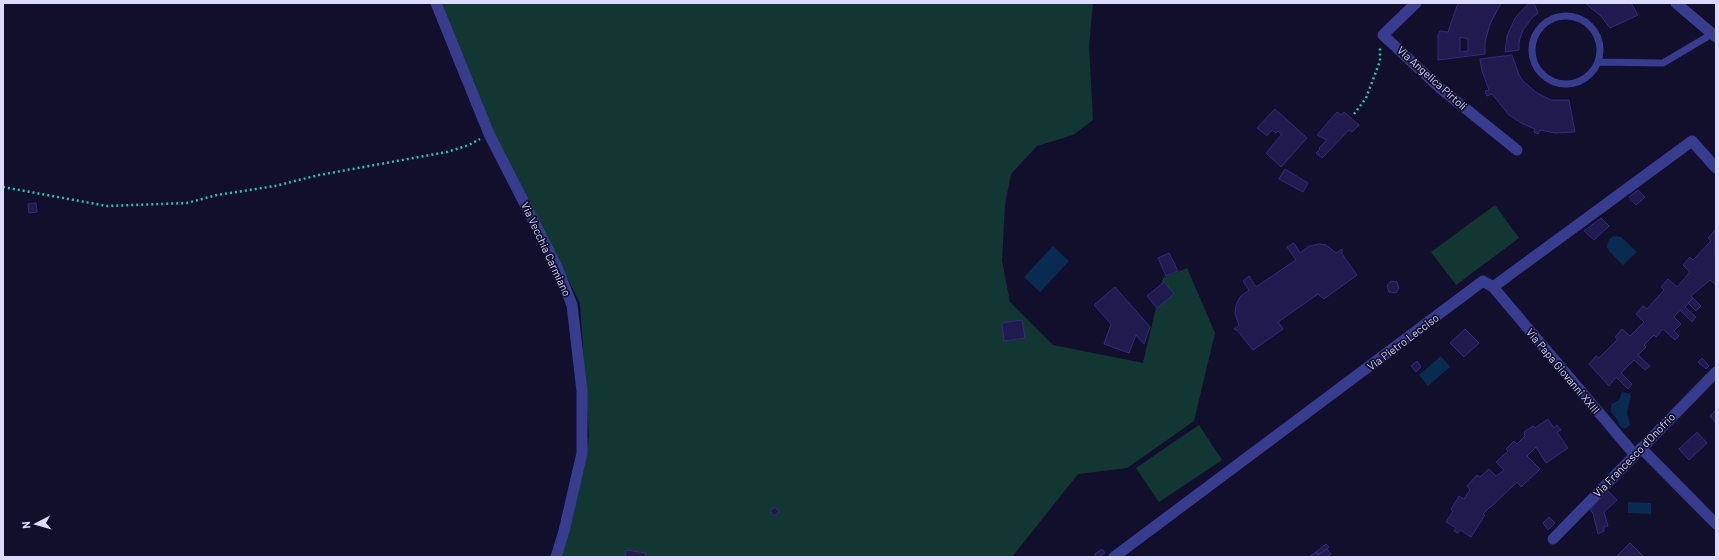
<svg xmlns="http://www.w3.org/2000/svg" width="1719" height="560" viewBox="0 0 1719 560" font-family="Barlow,sans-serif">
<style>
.green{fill:#123733}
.water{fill:#092b52}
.building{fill:#201a4f;stroke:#332b7d;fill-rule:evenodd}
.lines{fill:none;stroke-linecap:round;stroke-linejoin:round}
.path{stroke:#28c6ae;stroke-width:2.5;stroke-dasharray:2 3;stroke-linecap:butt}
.service{stroke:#373c8f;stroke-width:7}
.minor{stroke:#373c8f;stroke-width:11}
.tertiary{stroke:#373c8f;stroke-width:11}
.labels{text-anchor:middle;stroke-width:3.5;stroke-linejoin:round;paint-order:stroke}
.street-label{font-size:11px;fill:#dcdbff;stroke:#120f2d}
</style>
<rect width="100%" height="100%" fill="#120f2d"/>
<path class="green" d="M441 3H1093L1089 46 1093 120 1073 135 1037 146 1011 174 1005 205 1002 261 1010 302 1053 345 1143 363 1163 278 1187 268 1215 333 1194 421 1127 468 1078 474 1012 557H560L585 460 589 436 580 303 490 127Z
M1495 205 1519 238 1456 285 1431 252Z
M1199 425 1222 460 1159 502 1136 468Z"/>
<path class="water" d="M1614 236 1621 237 1637 252 1623 265 1609 251 1607 247 1609 239Z
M1053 246 1069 261 1040 292 1024 277Z
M1441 356 1450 367 1428 386 1419 375Z
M1622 392 1631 394 1627 413 1630 425 1625 429 1619 425C1618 415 1607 415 1612 404L1619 400Z
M1628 502 1651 503V514L1628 513Z"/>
<path class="building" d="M1458 3H1501L1490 24 1485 42V54L1438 60V35L1440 31 1448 32ZM1460 37 1468 39V51L1460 52Z
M1534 3 1538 13 1532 18 1523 30 1519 42V50L1505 52 1507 36 1515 18 1528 4Z
M1585 3H1631L1638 15 1610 28 1601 16Z
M1512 55 1519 75 1523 81 1537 93 1551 100H1569L1575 132 1555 133 1540 130 1538 134 1534 132 1535 129 1523 124 1509 115 1492 94 1487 96 1485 91 1489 90 1482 71 1480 59Z
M1275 109 1307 138 1281 167 1266 153 1282 134 1278 131 1276 133 1272 130 1267 136 1257 128Z
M1337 112 1341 115 1344 112 1359 125 1352 132 1349 130 1322 158 1316 153 1320 149 1319 148 1327 140 1317 135Z
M1285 169 1308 183 1303 192 1279 179Z
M1638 190 1645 197 1636 205 1629 197Z
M36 203 37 212 29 213 28 204Z
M1601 218 1609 226 1594 240 1584 231Z
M1715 230 1716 285 1710 280 1691 296 1693 298 1685 307 1696 317 1692 322 1680 310 1674 317 1681 324 1674 331 1679 336 1675 340 1663 329 1656 337 1654 335 1644 345 1646 347 1638 355 1650 366 1645 370 1634 360 1621 373 1632 384 1628 389 1616 377 1609 386 1589 364 1596 356 1599 358 1618 339 1615 337 1622 329 1630 336 1644 322 1636 314 1643 306 1647 309 1664 290 1661 287 1668 279 1677 287 1690 272 1683 265 1690 257 1693 260 1711 241 1708 238Z
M1294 243 1300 253 1309 246 1319 244 1326 245 1336 253 1342 249V254L1357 275 1324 299 1318 294 1278 322 1283 329 1253 350 1237 330 1234 329 1239 325 1235 314 1236 305 1240 297 1249 290 1243 281 1249 276 1256 287 1296 260 1287 247Z
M1169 253 1178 271 1166 276 1158 258Z
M1391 281 1397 282 1399 288 1396 293 1389 292 1387 286Z
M1164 282 1174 294 1157 308 1147 296Z
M1115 287 1150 327 1144 344 1136 335 1129 353 1104 344 1111 324 1094 305Z
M1693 298 1701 306 1696 311 1688 303Z
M1022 320 1025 338 1004 341 1002 323Z
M1465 329 1479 343 1464 357 1450 343Z
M1702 358 1709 366 1706 369 1698 362Z
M1417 361 1421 367 1416 372 1411 366Z
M1716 410V423L1710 416Z
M1548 419 1554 428 1557 425 1561 430 1557 432 1568 448 1546 463 1536 447 1527 456 1540 469 1521 487 1517 482 1491 507H1490L1483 514 1485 515 1471 537 1460 530 1458 533 1454 531 1456 528 1446 522 1453 511 1451 509 1459 496 1464 499 1470 490 1467 486 1477 475 1480 477 1489 469 1496 476 1504 470 1496 462 1508 451 1506 449 1514 441 1517 444 1525 436 1524 432 1533 426 1535 428Z
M1697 432 1707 443 1689 460 1679 449Z
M1607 490 1617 500 1604 512 1608 526 1604 527V531L1598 534 1593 513 1590 510Z
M775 507 779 512 774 516 770 511Z
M1549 517 1555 523 1548 530 1543 523Z
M1630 543 1644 557H1616Z
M1326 544 1329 547 1318 555 1316 552Z
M1102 549 1105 553 1099 557H1095V554Z
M1327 549 1331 554 1327 557H1309L1316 552 1318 555Z
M626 550 646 553 645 557H625Z"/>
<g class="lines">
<path class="path" d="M1354 114 1366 98 1380 61V48
M3 187 107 206 187 203 217 195 275 186 319 175 447 152 469 145 480 139"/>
<path class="service" d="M1532 50a34 34 0 1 1 68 0a34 34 0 1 1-68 0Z
M1598 62 1663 63 1712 34"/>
<path class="minor" d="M1416 3 1383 35 1440 88 1517 150
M1676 3 1716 37
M1493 287 1634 454
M1641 448 1716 524
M1553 539 1716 372
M1114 557 1483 281 1493 287 1692 141 1716 168"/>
<path class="tertiary" d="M436 3 489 134 557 267 572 305 582 391V453L564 531 556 557"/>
</g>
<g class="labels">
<g class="street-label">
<text transform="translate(1432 78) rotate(42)" y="4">Via Angelica Pirtoli</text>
<text transform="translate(546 249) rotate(65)" y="4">Via Vecchia Carmiano</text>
<text transform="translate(1403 342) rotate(-37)" y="4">Via Pietro Lecciso</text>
<text transform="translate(1563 371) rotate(50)" y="4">Via Papa Giovanni XXIII</text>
<text transform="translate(1634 455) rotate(-46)" y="4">Via Francesco d'Onofrio</text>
</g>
</g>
<rect width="1719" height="560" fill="none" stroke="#dcdbff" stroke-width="8"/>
<g transform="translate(36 524) rotate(264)" stroke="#120f2d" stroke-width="3" paint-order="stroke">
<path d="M0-3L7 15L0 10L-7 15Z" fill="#dcdbff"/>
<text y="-6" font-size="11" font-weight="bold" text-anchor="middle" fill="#dcdbff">N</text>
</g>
</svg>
